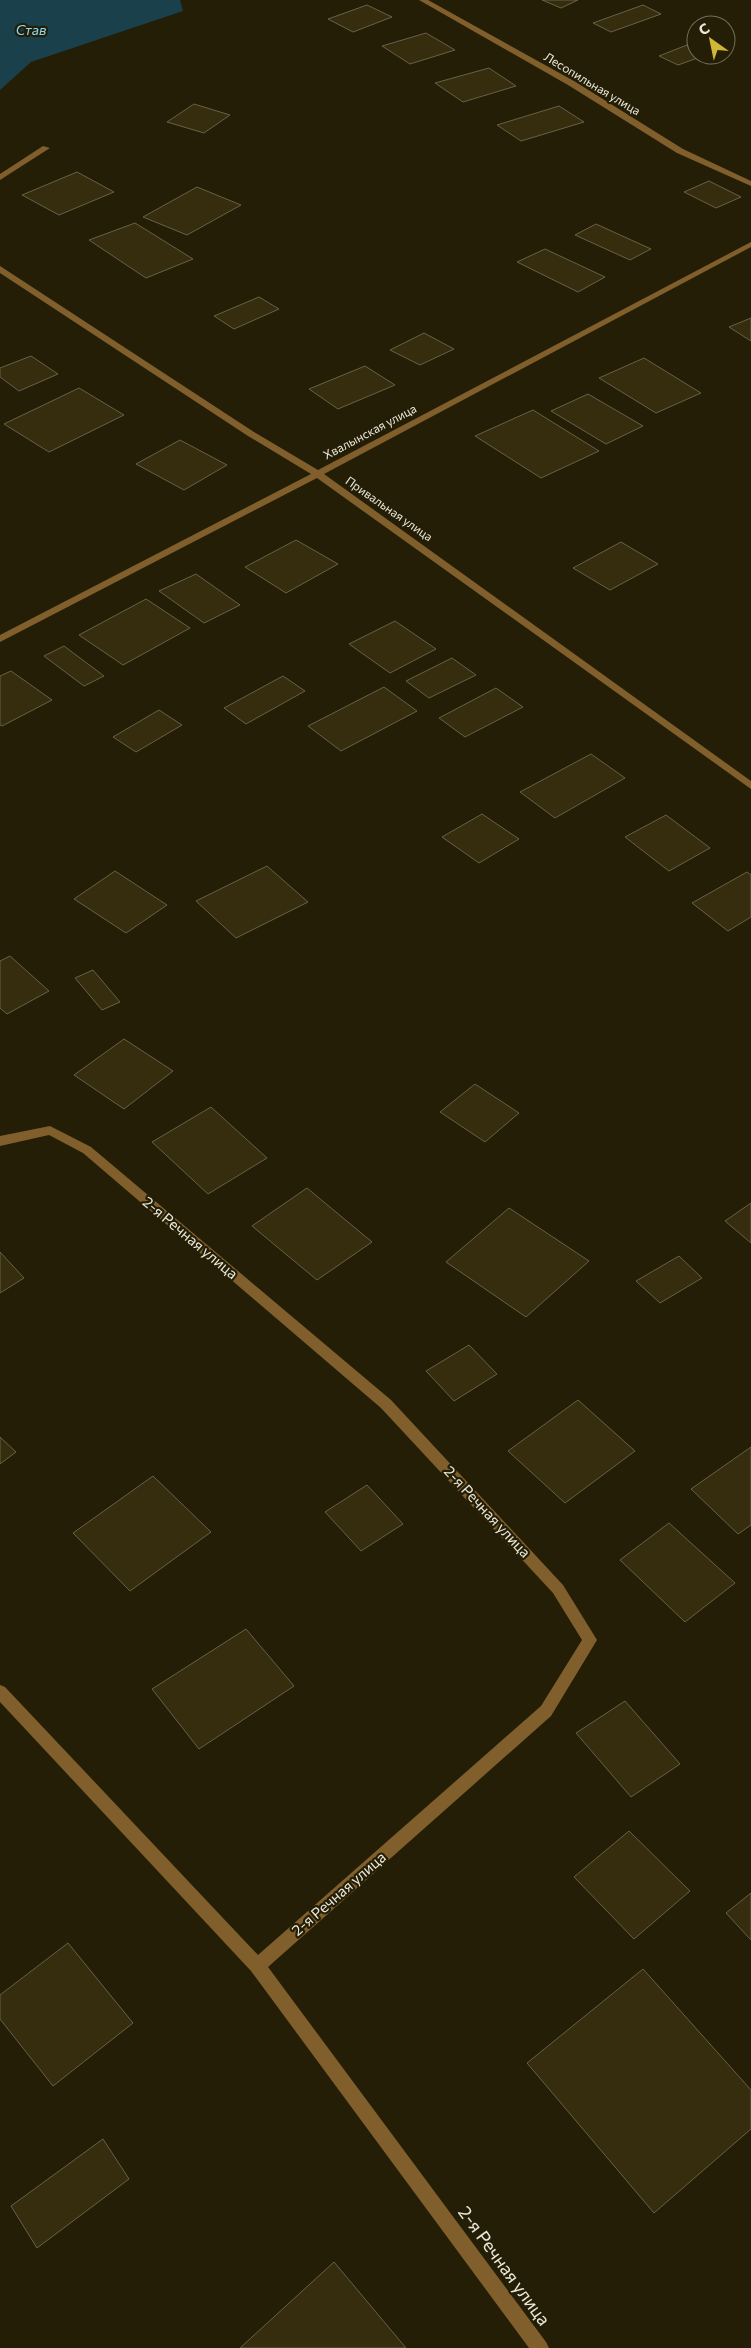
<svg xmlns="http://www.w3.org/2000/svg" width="751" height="2348" viewBox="0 0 751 2348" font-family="Commissioner,sans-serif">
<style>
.water{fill:#1a404c}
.building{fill:#352d0e;stroke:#676147}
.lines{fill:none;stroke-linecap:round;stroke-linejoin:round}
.minor{fill:#815f2c;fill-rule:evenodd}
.labels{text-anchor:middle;stroke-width:4.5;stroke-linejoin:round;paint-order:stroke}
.far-street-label{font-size:12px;fill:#ebe8d9;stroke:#241e06}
.far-water-label{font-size:14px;font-style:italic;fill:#87daf6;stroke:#241e06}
.street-label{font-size:15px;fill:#ebe8d9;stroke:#241e06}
.near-street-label{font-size:18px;fill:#ebe8d9;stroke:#241e06}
</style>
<rect width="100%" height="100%" fill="#241e06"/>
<path class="water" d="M0 0H180L183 11 31 62 0 90Z"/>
<path class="building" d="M542 0H578L561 8Z
M367 5 392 17 353 32 328 19Z
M643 5 661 14 611 32 593 23Z
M426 33 455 50 410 64 382 46Z
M687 45 696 50V55H706L678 65 659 56Z
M489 68 516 86 463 102 435 83Z
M194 104 230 115 204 133 167 122Z
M559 106 584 122 521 141 497 125Z
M77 172 114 192 59 215 22 195Z
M709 181 741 197 716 208 684 192Z
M197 187 241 205 187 235 143 217Z
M135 223 193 259 146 278 89 240Z
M596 224 651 249 630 260 575 235Z
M545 249 605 277 578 292 517 262Z
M259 297 279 309 234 329 214 316Z
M751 318V341L729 327Z
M424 333 454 349 420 365 390 350Z
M31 356 58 374 19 391 0 377V368Z
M644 358 701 393 656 413 599 378Z
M365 366 395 385 338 409 309 389Z
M79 388 124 415 49 452 4 424Z
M588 394 643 426 606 444 551 411Z
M533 410 599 451 541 478 475 436Z
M180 440 227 465 184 490 136 464Z
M296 540 338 564 286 593 245 567Z
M621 542 658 564 610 590 573 568Z
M196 574 240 605 204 623 159 591Z
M146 599 190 628 123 665 79 635Z
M395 621 436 649 390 673 349 644Z
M64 646 104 676 84 686 44 656Z
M452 658 476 675 429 698 406 681Z
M11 671 52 700 2 726 0 725V676Z
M283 676 305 691 246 724 224 708Z
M384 687 417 711 341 751 308 726Z
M496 688 523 707 465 737 439 718Z
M159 710 182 725 136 752 113 737Z
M591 754 625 778 555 818 520 792Z
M482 814 519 839 479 863 442 837Z
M666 815 710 848 669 871 625 837Z
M267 866 308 902 236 938 196 901Z
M115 871 167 905 126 933 74 899Z
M747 872 751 875V917L728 931 692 903Z
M10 956 49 991 7 1014 0 1008V961Z
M93 970 120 1002 102 1010 75 978Z
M124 1039 173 1071 124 1109 74 1075Z
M475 1084 519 1113 485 1142 440 1112Z
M211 1107 267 1158 208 1194 152 1142Z
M307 1188 372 1242 317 1280 252 1226Z
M751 1203V1243L725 1221Z
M509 1208 589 1261 526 1317 446 1262Z
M0 1252 24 1278 0 1293Z
M679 1256 702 1278 660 1303 636 1281Z
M469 1345 497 1374 454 1401 426 1371Z
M578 1400 635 1451 565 1503 508 1451Z
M0 1437 16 1452 0 1464Z
M751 1447V1525L738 1534 691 1489Z
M153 1476 211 1532 130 1591 73 1533Z
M367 1485 403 1524 361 1551 325 1512Z
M669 1523 735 1583 685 1622 620 1560Z
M246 1629 294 1686 199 1749 152 1689Z
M625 1701 680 1764 631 1797 576 1733Z
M629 1831 690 1891 634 1939 574 1877Z
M751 1893V1940L726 1913Z
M68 1943 133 2023 53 2086 0 2019V1995Z
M643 1969 751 2090V2129L654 2213 527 2063Z
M103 2139 129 2179 37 2248 11 2206Z
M334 2262 406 2348H240Z"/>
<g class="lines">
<path class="minor" d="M419 0H428L574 81 683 149 751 181V186L677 153 568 85Z
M43 146 50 148 0 180V174Z
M751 242V247L324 474 751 781V789L317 478 0 642V635L311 474 248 436 0 273V266L254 432 318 470Z
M50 1126 91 1147 391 1400 563 1585 597 1640 551 1716 268 1967 546 2342 549 2348H529L251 1971 0 1702V1685L5 1687 258 1955 541 1706 582 1640 553 1593 381 1408 83 1153 49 1135 0 1146V1136Z"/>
</g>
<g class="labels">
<g class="far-street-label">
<text transform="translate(592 84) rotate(31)" y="4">Лесопильная улица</text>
<text transform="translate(370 432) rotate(-28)" y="4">Хвалынская улица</text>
<text transform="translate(389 509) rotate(35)" y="4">Привальная улица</text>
</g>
<g class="far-water-label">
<text x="31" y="35">Став</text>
</g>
<g class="street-label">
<text transform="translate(190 1238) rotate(40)" y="5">2-я Речная улица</text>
<text transform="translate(487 1512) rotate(47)" y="5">2-я Речная улица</text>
<text transform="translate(339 1894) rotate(-41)" y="5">2-я Речная улица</text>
</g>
<g class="near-street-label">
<text transform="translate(504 2266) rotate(54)" y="6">2-я Речная улица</text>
</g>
</g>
<g transform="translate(711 40) rotate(327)"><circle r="24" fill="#241e06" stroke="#746f5a"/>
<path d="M0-4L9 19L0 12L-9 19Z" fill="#d1b736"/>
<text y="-8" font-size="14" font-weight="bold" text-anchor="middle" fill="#ebe8d9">С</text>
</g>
</svg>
